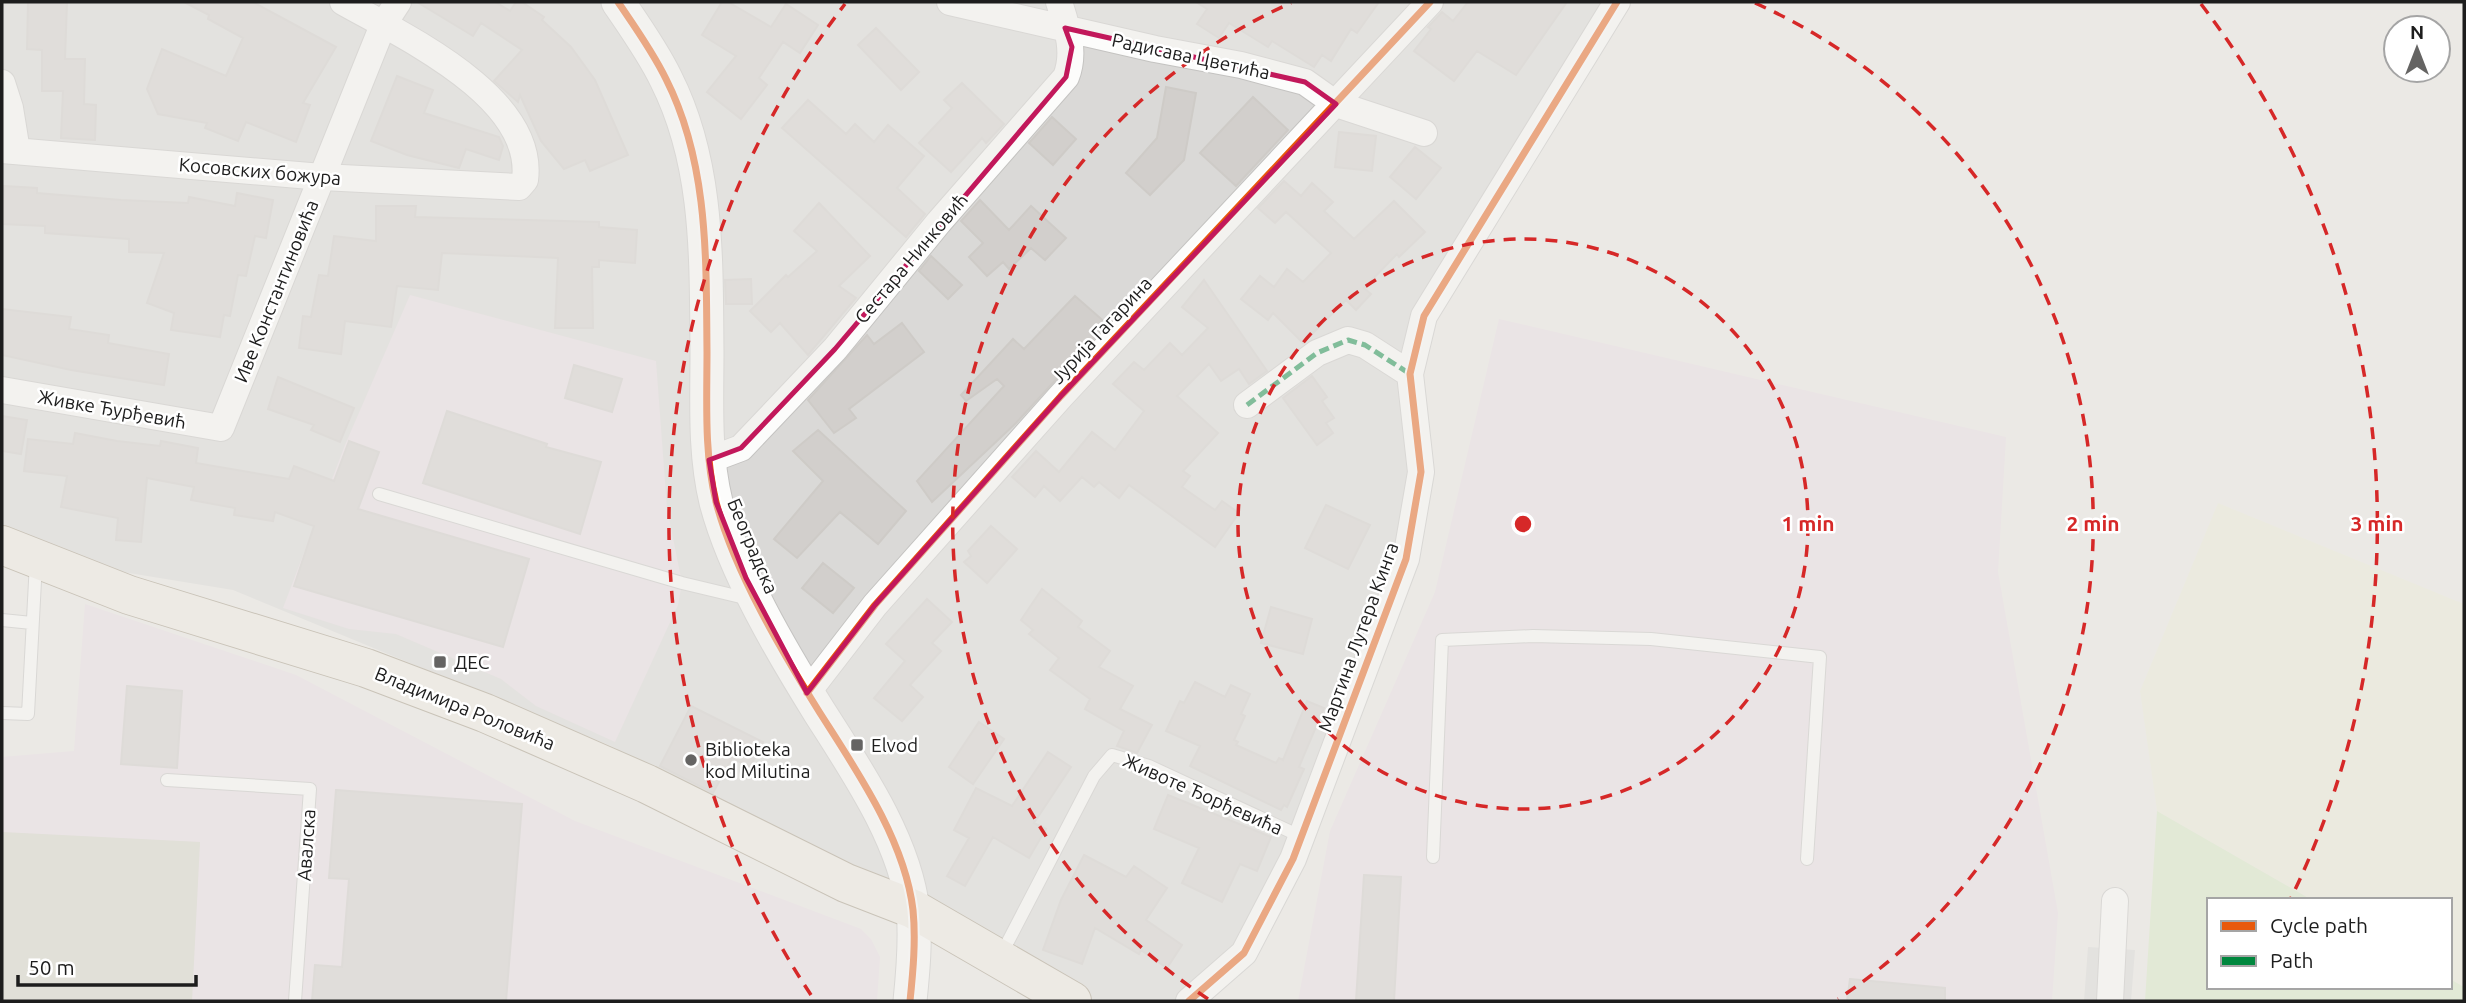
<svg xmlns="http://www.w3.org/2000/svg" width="2466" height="1003" viewBox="0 0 2466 1003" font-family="Ubuntu,sans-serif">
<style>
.residential{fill:#dad9d7}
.industrial{fill:#e9dde4}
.construction{fill:#d4d4c7}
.farmland{fill:#ecebd8}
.grass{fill:#d8e9c3}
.building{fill:#d2cfcc;stroke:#cecbc7;stroke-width:2}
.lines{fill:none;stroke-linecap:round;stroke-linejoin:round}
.service-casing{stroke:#c4c3c1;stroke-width:14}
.minor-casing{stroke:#c4c3c1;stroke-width:28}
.tertiary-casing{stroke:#c4c3c1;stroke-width:35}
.primary-casing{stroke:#a19681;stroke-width:40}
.service{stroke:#fcfcfb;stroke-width:12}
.minor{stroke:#fcfcfb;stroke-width:26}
.tertiary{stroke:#fcfcfb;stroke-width:33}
.primary{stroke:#f0ebe3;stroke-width:38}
.quiet{stroke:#00873e;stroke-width:5;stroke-dasharray:10 5;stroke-linecap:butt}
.cycleway-casing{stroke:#fff;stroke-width:11}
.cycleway{stroke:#e8590c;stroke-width:7}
.marked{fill:none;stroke:#c2185b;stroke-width:5;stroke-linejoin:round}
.ring{fill:none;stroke:#d62828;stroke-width:3.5;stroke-dasharray:12 9}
.poi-dot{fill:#656463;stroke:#fff;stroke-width:2.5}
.labels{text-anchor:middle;stroke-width:5;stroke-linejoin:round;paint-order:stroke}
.street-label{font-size:19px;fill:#1d1d1d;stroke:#fff}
.poi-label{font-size:19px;fill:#1d1d1d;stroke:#fff;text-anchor:start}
.centre{fill:#d62828;stroke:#fff;stroke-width:3.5}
.ring-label{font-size:21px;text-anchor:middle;font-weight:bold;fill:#d62828;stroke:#fff;stroke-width:5;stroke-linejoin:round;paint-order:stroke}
</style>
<rect width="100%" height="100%" fill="#ebe9e5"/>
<path class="residential" d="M2 2H1631L1424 316 1406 559 1244 953 1189 1001H1046L913 909 611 746 233 590 37 558 2 545Z
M2088 947 2135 950 2131 1001H2084Z"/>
<path class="industrial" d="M410 295 656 361 667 508 682 583 678 605 615 742 536 706 501 679 396 634 349 629 283 608 345 445Z
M1499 319 2006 437 1998 572 2058 913 2052 1001H1298L1330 831 1435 592Z
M85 604 296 675 575 821 861 929 871 939 880 957 877 1001H2V757L74 751Z"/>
<path class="construction" d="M2 832 200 842 192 1001H2Z"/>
<path class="farmland" d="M2218 503 2464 604V987L2450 979V900H2312L2157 811 2140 691Z"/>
<path class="grass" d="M2157 811 2312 900H2209V987H2450V979L2464 987V1001H2145Z"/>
<path class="building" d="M28 2H67L65 59H85L84 104 96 105 95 140 61 138 63 91H42V50L27 49Z
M184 2H253L336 47 303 103 310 105 296 142 246 122 238 141 205 128 207 123 158 114 147 89 162 49 226 76 243 38 208 19 209 15Z
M417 2H495L510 11 516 2H522L544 17 542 20 571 47 595 80 628 155 590 171 585 160 564 169 541 141 520 95 518 102 494 81 522 50 481 23 473 36Z
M722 2H728L771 27 786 4 818 25 800 53 783 42 759 78 767 85 741 119 707 92 736 56 702 35Z
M1196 2H1379L1357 33 1351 29 1331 61 1322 55 1314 67 1272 41 1268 47 1229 23 1219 38 1197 24 1207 9Z
M1468 2H1567L1516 75 1477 51 1454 81 1414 51 1431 29 1428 27 1442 12 1453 21Z
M876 28 919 72 901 90 858 45Z
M397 76 433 90 424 113 499 137 503 146 499 160 466 149 459 168 407 155 371 141Z
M962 83 1004 124 986 143 982 138 951 172 919 143 952 108 944 100Z
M1166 87 1196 93 1184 160 1150 195 1126 173 1157 138Z
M1253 97 1288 130 1236 186 1200 153Z
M808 100 846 134 855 124 874 142 888 125 924 156 897 188 925 214 906 237 782 128Z
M1052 117 1076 139 1053 165 1029 143Z
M1339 132 1376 136 1372 171 1335 167Z
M1415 147 1441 168 1416 199 1390 177Z
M1284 181 1301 196 1312 183 1333 202 1324 211 1354 239 1394 201 1425 232 1399 257 1397 254 1364 288 1371 294 1356 310 1346 300 1303 343 1273 313 1268 320 1241 299 1260 276 1274 287 1287 269 1303 282 1331 253 1286 212 1275 223 1258 208Z
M4 186 37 188V193L121 200 188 203 189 197 235 206 237 193 273 200 266 238 255 236 246 276 238 275 230 316 224 315 220 337 171 330 174 313 147 303 164 253 129 252V239L45 233V226L2 224Z
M980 200 1009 230 1031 206 1066 238 1045 260 1031 248 1009 269 1003 262 987 276 969 257 983 243 961 221Z
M819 203 870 256 839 286 856 298 808 355 780 323 771 332 750 311 786 275 788 277 817 251 794 231Z
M376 206H416L415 217 599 222V227L637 230 635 263 599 260V267H592L593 328H555L558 258 442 253 438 290 397 286 391 327 345 321 341 354 299 348 303 316 311 317 319 275 328 276 334 236 376 241Z
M931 256 962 285 948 299 919 271Z
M751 279 752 304H726L725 280Z
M1204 280 1267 371 1249 384 1239 369 1221 381 1209 364 1177 396 1218 433 1183 471 1190 476 1182 487 1215 510 1222 501 1239 513 1215 547 1129 485 1119 498 1099 482 1094 487 1082 477 1060 501 1044 486 1035 497 1012 477 1036 451 1059 472 1092 432 1115 450 1144 411 1113 384 1134 362 1144 370 1170 343 1182 355 1208 328 1182 307Z
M1075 296 1107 324 1016 423 932 502 917 481 1004 386 997 379 966 401 961 395 1013 339 1024 349Z
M2 309 71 317 69 329 109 335 108 343 169 354 164 385 71 370 2 355Z
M902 323 924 352 849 409 856 418 834 433 808 400 867 335 874 344Z
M574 365 622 379 612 412 565 398Z
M1312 376 1327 397 1322 401 1334 418 1326 423 1333 433 1317 445 1283 398Z
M278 377 354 408 340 442 311 430 314 425 268 409Z
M447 411 547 444 546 447 601 462 580 534 423 483Z
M2 416 27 420 21 454 2 451Z
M818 430 906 511 878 544 840 512 797 558 774 539 823 481 793 451Z
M75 433 117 441 160 446 161 441 198 448 196 463 289 479 294 466 334 481 349 441 379 452 358 509 529 559 503 647 294 586 314 526 275 512 273 521 234 515 235 508 191 500 194 487 147 478 141 542 116 540 118 518 61 507 67 476 24 471 28 439 73 444Z
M1326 505 1370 525 1348 569 1305 548Z
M991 526 1017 549 987 583 964 562 971 556 968 551Z
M823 563 854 588 833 613 802 588Z
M1042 589 1082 621 1078 627 1110 651 1099 667 1133 686 1120 709 1152 725 1137 753 1117 746 1124 731 1085 709 1090 699 1050 670 1059 658 1029 634 1033 630 1021 620Z
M927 599 952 622 932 643 941 651 910 685 923 697 902 721 874 698 905 661 886 644Z
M1271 607 1312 619 1303 654 1261 643Z
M1195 682 1225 697 1231 685 1250 694 1241 714 1245 716 1234 740 1238 742 1236 745 1276 763 1279 758 1283 760 1307 701 1324 708 1299 767 1304 769 1287 807 1284 805 1281 810 1190 766 1200 746 1166 731 1180 701 1184 703Z
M127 686 182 691 177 768 121 764Z
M691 706 763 742 750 767 732 758 713 793 660 766Z
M979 722 1004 739 973 784 949 767Z
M1048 752 1071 767 1034 823 1046 829 1029 858 993 837 965 886 947 876 969 838 954 830 976 788 1012 806Z
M336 790 522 804 506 1001H312L315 965 342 967 349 879 329 878Z
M1168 795 1271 837 1257 871 1240 864 1222 902 1182 883 1199 848 1154 829Z
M1084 855 1126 877 1134 866 1167 888 1146 920 1182 945 1167 968 1141 950 1139 954 1095 928 1082 964 1043 950 1061 900Z
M1364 875 1401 877 1394 1001H1356Z
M1850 979 1945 988V1001H1847Z"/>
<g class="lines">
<defs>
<path id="service" d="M379 494 682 583 749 599
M2 620 32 623
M2 713 28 714 36 562
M167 780 310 789 295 1001
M1433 857 1442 640 1533 636 1651 639 1820 657 1807 859
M1001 955 1094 776 1112 755 1149 766 1302 837"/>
<path id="minor" d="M950 2 1155 49 1241 65 1305 82 1336 104 1424 133
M2 83 10 108 17 151
M2 150 322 177 519 187 525 180C536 97 403 36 343 2
M2 390 221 428 383 25 398 2
M1247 405 1317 353 1348 340 1365 345 1410 374
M709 460 741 448 835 349 939 222 1066 77C1076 52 1067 27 1059 2
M807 693 875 605 1061 396 1430 2
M1189 1001 1244 953 1293 859 1406 559 1421 472 1410 374 1424 316 1617 2
M2110 1001 2115 901"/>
<path id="tertiary" d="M618 2C635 27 653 52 666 79 709 164 706 260 707 352 707 402 704 453 716 502 734 571 782 652 820 713 857 771 905 841 913 910 916 940 913 972 910 1001"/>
<path id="primary" d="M2 545 129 595 366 668 485 713 647 784 846 883 913 909 1072 1001"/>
</defs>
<use href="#service" class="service-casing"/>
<use href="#minor" class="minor-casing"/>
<use href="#tertiary" class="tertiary-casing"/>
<use href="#primary" class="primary-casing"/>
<use href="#service" class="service"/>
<use href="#minor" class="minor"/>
<use href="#tertiary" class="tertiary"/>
<use href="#primary" class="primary"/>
<path class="quiet" d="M1247 405 1317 353 1348 340 1365 345 1410 374"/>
<defs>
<path id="cycleway" d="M618 2C635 27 653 52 666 79 709 164 706 260 707 352 707 402 704 453 716 502 734 571 782 652 820 713 857 771 905 841 913 910 916 940 913 972 910 1001
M807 693 875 605 1061 396 1430 2
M1189 1001 1244 953 1293 859 1406 559 1421 472 1410 374 1424 316 1617 2"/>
</defs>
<use href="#cycleway" class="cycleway-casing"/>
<use href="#cycleway" class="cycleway"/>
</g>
<path d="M0 0H2466V1003H0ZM1065 28 1305 82 1336 104 1061 396 875 605 807 693 746 578 716 502 709 460 741 448 835 349 1066 77 1072 47Z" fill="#ebe9e5" fill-opacity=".55" fill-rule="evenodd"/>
<path class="marked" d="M1065 28 1305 82 1336 104 1061 396 875 605 807 693 746 578 716 502 709 460 741 448 835 349 1066 77 1072 47Z"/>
<g class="ring">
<circle cx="1523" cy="524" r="285"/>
<path d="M1208 999A570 570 0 0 1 1291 3M1755 3A570 570 0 0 1 1838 999"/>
<path d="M811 995A854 854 0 0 1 845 4M2201 4A854 854 0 0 1 2291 898"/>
</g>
<g class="poi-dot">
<rect x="433" y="655" width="14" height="14" rx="3.5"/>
<rect x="850" y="738" width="14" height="14" rx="3.5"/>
<circle cx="691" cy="760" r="7"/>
</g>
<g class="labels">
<g class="street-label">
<text transform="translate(1191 56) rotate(12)" y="7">Радисава Цветића</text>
<text transform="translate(260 171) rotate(5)" y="7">Косовских божура</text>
<text transform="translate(911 258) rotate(-50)" y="7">Сестара Нинковић</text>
<text transform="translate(276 291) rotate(-68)" y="7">Иве Константиновића</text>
<text transform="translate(1101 330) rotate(-47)" y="7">Јурија Гагарина</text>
<text transform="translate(112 409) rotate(10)" y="7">Живке Ђурђевић</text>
<text transform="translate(753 546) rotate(67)" y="7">Београдска</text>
<text transform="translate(1358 637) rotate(-70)" y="7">Мартина Лутера Кинга</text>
<text transform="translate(465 708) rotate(22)" y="7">Владимира Роловића</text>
<text transform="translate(1203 794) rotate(24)" y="7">Животе Ђорђевића</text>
<text transform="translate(306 845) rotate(-86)" y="7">Авалска</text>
</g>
<g class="poi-label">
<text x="454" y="669">ДЕС</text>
<text x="871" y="752">Elvod</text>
<text x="705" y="756">Biblioteka<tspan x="705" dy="22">kod Milutina</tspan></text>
</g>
</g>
<circle cx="1523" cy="524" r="10" class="centre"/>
<g class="ring-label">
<text x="1808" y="531">1 min</text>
<text x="2093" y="531">2 min</text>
<text x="2377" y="531">3 min</text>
</g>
<rect width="2466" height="1003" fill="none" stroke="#1d1d1d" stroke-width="7"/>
<rect x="2207" y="898" width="245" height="91" fill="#ffffff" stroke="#a5a5a5" stroke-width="2"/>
<rect x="2221" y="921" width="35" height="10" fill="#e8590c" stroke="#a5a5a5" stroke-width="2"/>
<text x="2270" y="933" font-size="21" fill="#1d1d1d">Cycle path</text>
<rect x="2221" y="956" width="35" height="10" fill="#00873e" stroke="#a5a5a5" stroke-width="2"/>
<text x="2270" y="968" font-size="21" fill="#1d1d1d">Path</text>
<g transform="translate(2417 49)"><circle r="33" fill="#ffffff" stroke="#a5a5a5" stroke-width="2"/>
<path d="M0-5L12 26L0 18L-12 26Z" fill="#656463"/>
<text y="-10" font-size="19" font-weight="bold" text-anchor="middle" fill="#1d1d1d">N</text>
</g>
<path d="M18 975v10h178v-10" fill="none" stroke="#1d1d1d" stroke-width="3.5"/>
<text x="28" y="975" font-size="21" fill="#1d1d1d" stroke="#ffffff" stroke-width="5" paint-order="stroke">50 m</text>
</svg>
